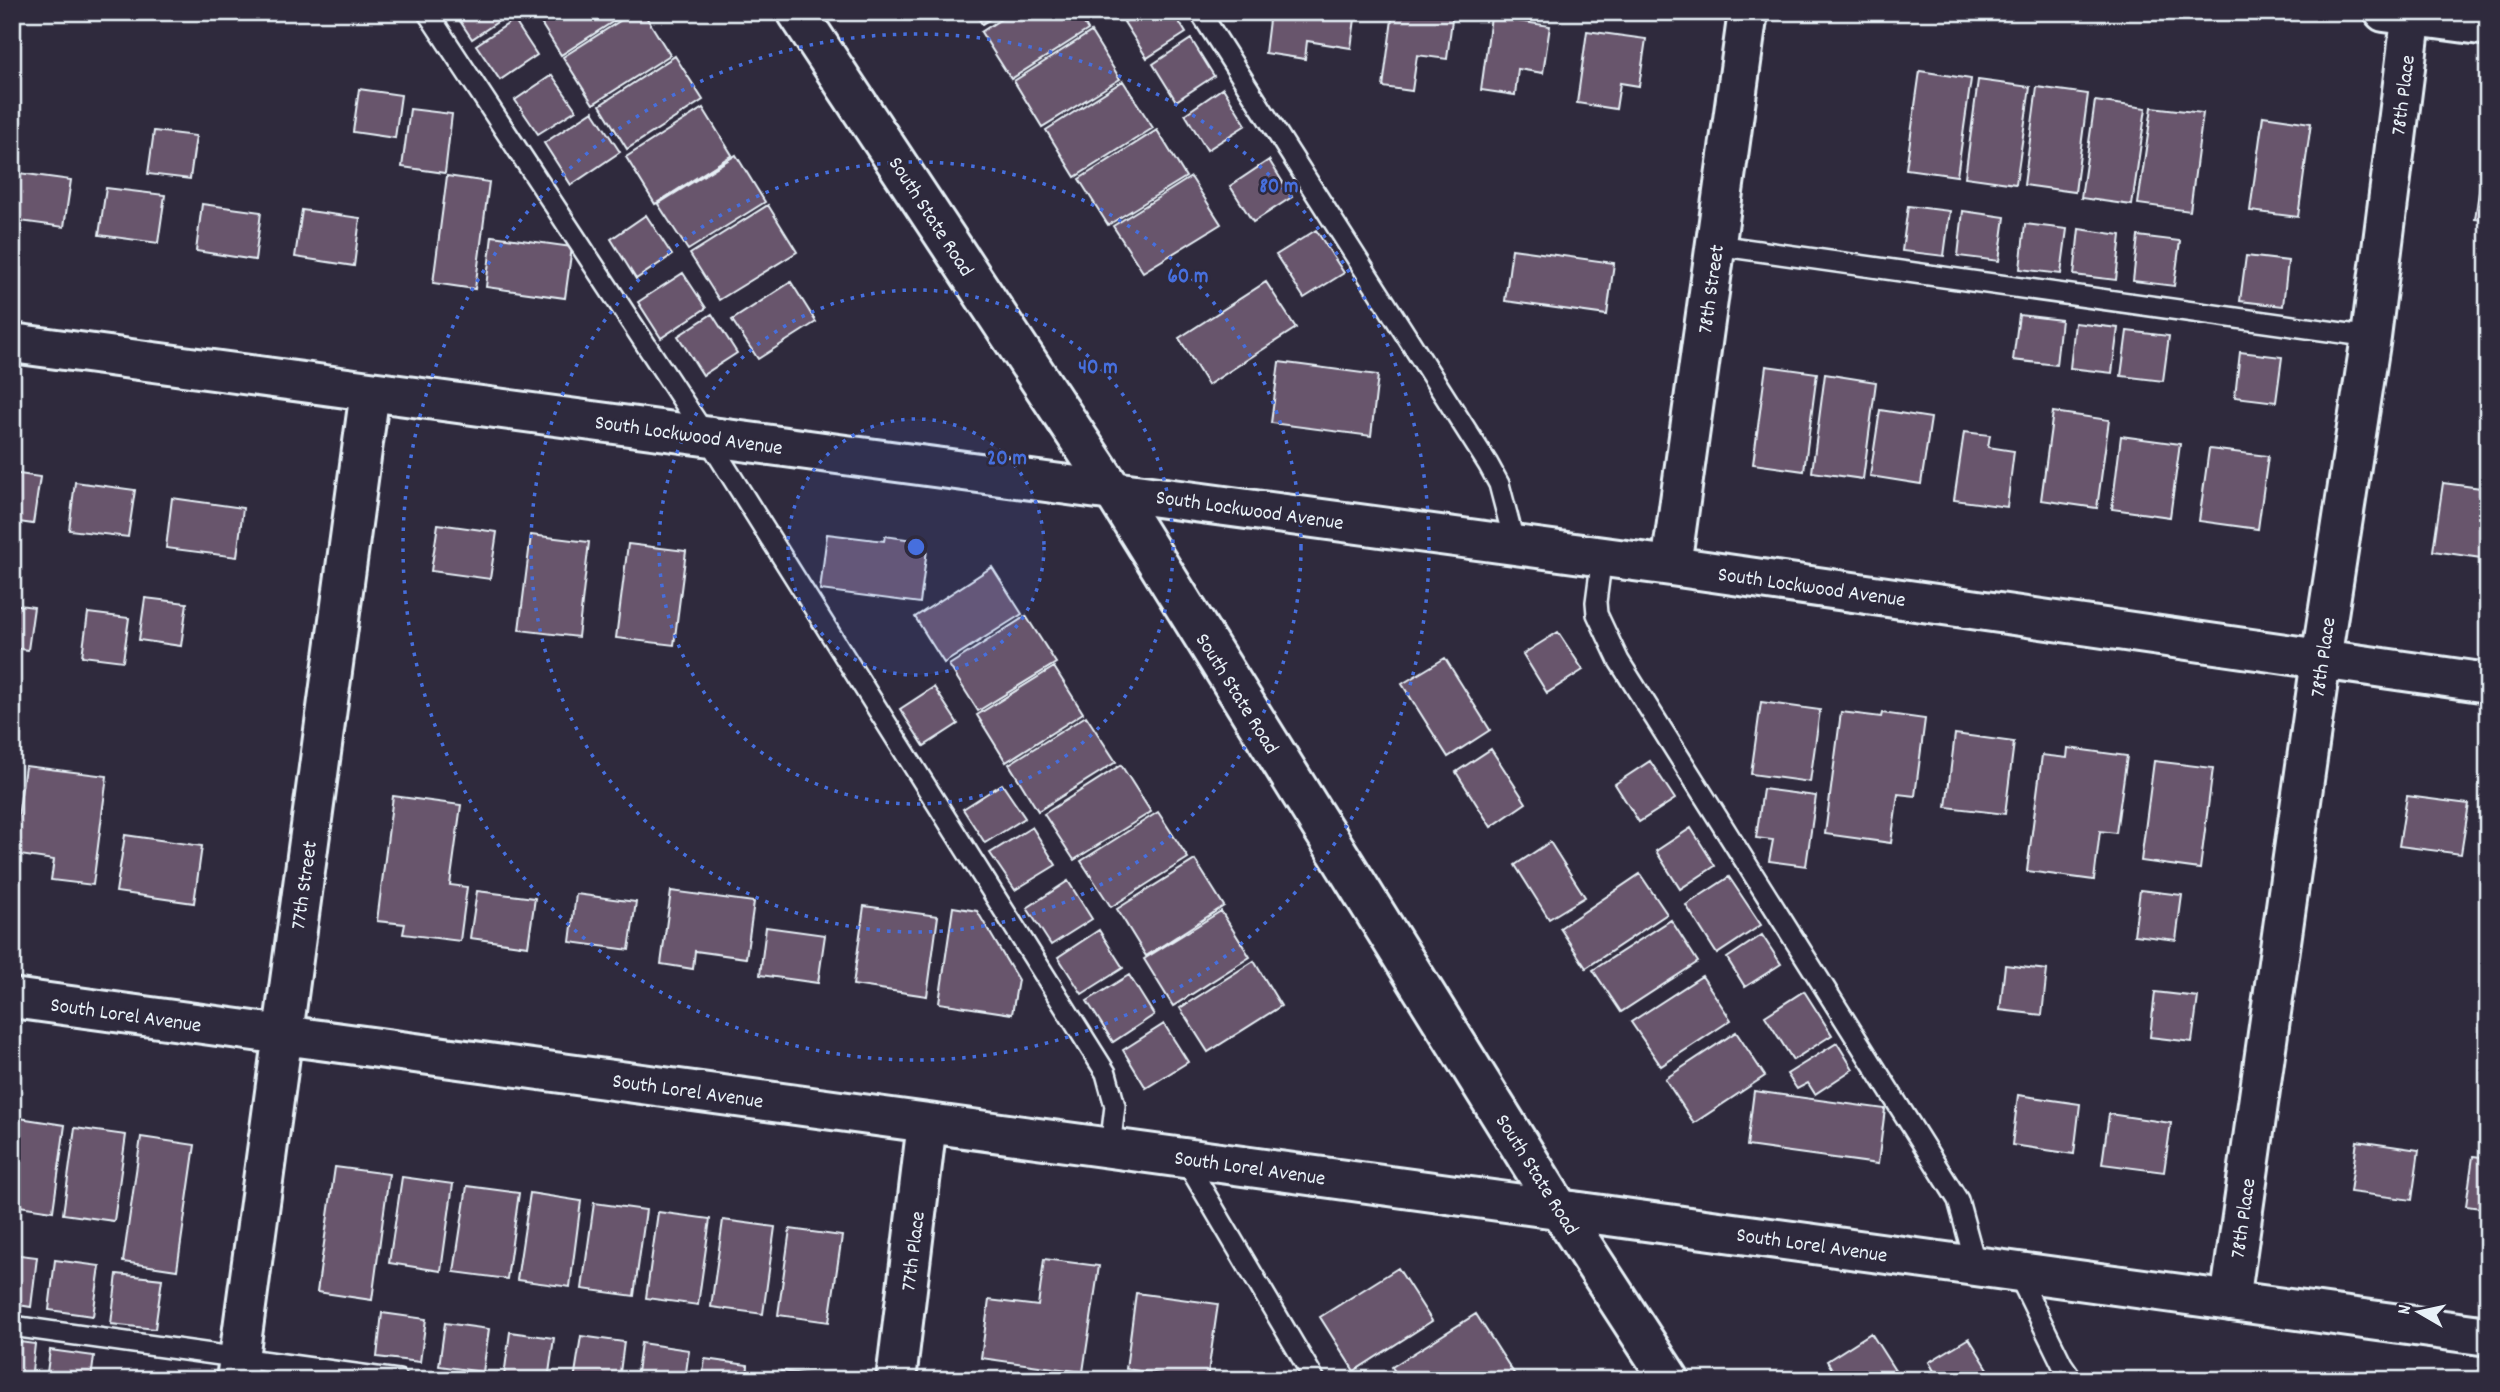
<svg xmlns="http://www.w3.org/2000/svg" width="2500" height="1392" viewBox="0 0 2500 1392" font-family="Dekko,sans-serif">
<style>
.building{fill:#68556c;stroke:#e8f1f8;stroke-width:2}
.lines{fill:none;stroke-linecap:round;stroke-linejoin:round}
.lane-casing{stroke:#e8f1f8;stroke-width:24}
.street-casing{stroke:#e8f1f8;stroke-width:44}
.secondary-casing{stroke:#e8f1f8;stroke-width:44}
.lane{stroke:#2f2a3d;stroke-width:19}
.street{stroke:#2f2a3d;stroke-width:38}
.secondary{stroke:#2f2a3d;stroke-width:38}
.ring{fill:none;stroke:#466fde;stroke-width:3.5;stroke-dasharray:3.5 7}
.labels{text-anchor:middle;stroke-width:5;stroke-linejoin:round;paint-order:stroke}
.street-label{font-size:21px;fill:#e8f1f8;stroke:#2f2a3d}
.centre{fill:#466fde;stroke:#2f2a3d;stroke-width:3.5}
.ring-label{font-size:21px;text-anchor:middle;font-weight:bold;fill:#466fde;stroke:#2f2a3d;stroke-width:5;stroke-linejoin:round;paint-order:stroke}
</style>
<rect width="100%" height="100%" fill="#2f2a3d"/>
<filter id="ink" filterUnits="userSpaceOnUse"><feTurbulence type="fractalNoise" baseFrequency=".0143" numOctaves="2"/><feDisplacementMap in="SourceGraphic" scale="14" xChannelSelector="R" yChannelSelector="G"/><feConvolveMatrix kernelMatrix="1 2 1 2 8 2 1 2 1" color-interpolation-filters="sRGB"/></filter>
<g filter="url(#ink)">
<path class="building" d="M454 12H512L472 39Z
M534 12H628L561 55Z
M634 12H643L670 55 593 104 563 57Z
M975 12H1001L982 24Z
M1012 12H1077L1088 30 1011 79 981 32Z
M1139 12H1173L1186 33 1147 58 1124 22Z
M1270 12H1356L1351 48 1307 41 1305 59 1265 53Z
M1393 12H1453L1447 59 1417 55 1412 91 1383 87Z
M1491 17 1550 26 1543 73 1518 69 1515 95 1481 90Z
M514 20 537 55 500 80 476 45Z
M1587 31 1646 39 1639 86 1620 83 1616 109 1577 103Z
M1091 32 1120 79 1042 127 1014 81Z
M1191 39 1214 76 1176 101 1153 64Z
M675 56 703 100 627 149 600 105Z
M1920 71 1971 79 1957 176 1906 169Z
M552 75 576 110 538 134 515 100Z
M1978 80 2030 87 2016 184 1965 177Z
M1123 81 1153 128 1075 177 1046 130Z
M2037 87 2088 94 2075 192 2024 185Z
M1223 88 1246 125 1207 150 1185 114Z
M359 89 401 95 395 138 353 132Z
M2095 101 2146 108 2132 205 2081 198Z
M2152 107 2203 113 2190 211 2138 204Z
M703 108 732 155 655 204 626 157Z
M410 109 452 114 445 173 402 167Z
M593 111 620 152 571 185 544 143Z
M2263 116 2311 123 2298 217 2250 211Z
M1157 130 1186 177 1108 225 1079 179Z
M154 131 196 136 190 179 148 174Z
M2485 151 2488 152V220L2475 219Z
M736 155 765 202 688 250 658 204Z
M1269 160 1292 197 1253 222 1230 186Z
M12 172 71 180 64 227 12 220Z
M447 176 489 182 475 289 433 283Z
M1191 177 1221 224 1143 272 1113 226Z
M106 188 165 195 158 243 99 235Z
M202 204 261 212 255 260 196 251Z
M768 205 797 252 719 300 690 254Z
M1908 206 1950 211 1944 256 1902 251Z
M302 210 360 218 354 266 295 257Z
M1963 211 2005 217 1999 261 1958 256Z
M646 215 672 255 636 279 611 239Z
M2025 224 2067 229 2061 274 2020 269Z
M2079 229 2121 235 2116 280 2074 275Z
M1316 230 1344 273 1304 298 1276 255Z
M492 236 572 247 565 298 486 287Z
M2138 236 2180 241 2174 286 2133 281Z
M1512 249 1614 263 1607 315 1505 301Z
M2246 256 2288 261 2283 306 2240 301Z
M683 273 706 308 661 338 638 302Z
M791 282 816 322 758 359 732 320Z
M1266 282 1296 328 1208 385 1179 338Z
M712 314 737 353 703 375 678 336Z
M2019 315 2061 320 2056 365 2013 360Z
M2075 323 2118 328 2112 373 2070 368Z
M2127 331 2169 336 2163 381 2121 376Z
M2240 352 2282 357 2276 402 2235 397Z
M1279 362 1378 375 1371 436 1271 423Z
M1766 366 1817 373 1804 471 1753 464Z
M1825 374 1876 382 1863 479 1812 472Z
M1880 410 1931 418 1921 484 1870 476Z
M2053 412 2109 420 2097 508 2041 500Z
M1964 432 1990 435 1988 447 2014 451 2007 507 1954 500Z
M2121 436 2180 444 2170 517 2112 509Z
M2209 449 2268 456 2258 529 2199 521Z
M12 473 40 477 33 524 12 521Z
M75 482 135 490 128 537 69 530Z
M2443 483 2488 489V559L2433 551Z
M172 498 243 508 237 557 166 548Z
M438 524 497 532 490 579 431 571Z
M827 534 884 541 885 536 928 542 920 603 820 590Z
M531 535 589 542 578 637 519 630Z
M628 544 686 551 674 645 616 638Z
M992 567 1022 614 944 663 915 617Z
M145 598 187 603 181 646 139 640Z
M12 604 34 607 28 650 12 648Z
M88 613 129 618 123 661 82 656Z
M1026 616 1056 663 978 711 949 665Z
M1558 632 1583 670 1547 693 1523 654Z
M1445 658 1490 730 1448 757 1402 684Z
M1054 667 1083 713 1006 762 977 715Z
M934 687 958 724 924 746 900 709Z
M1761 702 1820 710 1810 782 1751 774Z
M1841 712 1881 717 1882 713 1925 719 1915 796 1898 794 1891 843 1825 834Z
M1086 716 1116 762 1038 811 1009 764Z
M1955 734 2014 742 2005 814 1946 807Z
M2068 748 2127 756 2116 833 2100 831 2094 880 2027 871 2042 755 2067 758Z
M1491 749 1526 803 1491 827 1456 772Z
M1650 761 1675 799 1639 822 1615 784Z
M2154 761 2213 768 2200 869 2141 861Z
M1121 765 1151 812 1074 860 1044 814Z
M25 766 107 776 93 885 51 880 54 860 13 854Z
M1002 784 1025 818 985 843 963 809Z
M1763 789 1816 796 1806 866 1769 861 1773 840 1756 838Z
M393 796 461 805 450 885 467 887 460 941 403 934 405 924 377 921Z
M2407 796 2469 804 2461 854 2399 846Z
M1158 812 1188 858 1111 907 1081 861Z
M1032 827 1056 865 1015 890 990 853Z
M1691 828 1715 866 1680 889 1656 851Z
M125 835 202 846 194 903 116 892Z
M1550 842 1585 897 1549 919 1515 865Z
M1195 860 1224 906 1146 956 1117 909Z
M1640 874 1667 914 1586 968 1560 928Z
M1729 877 1761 925 1717 954 1686 905Z
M1068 881 1092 919 1051 945 1027 908Z
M2140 890 2182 895 2176 940 2134 935Z
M477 891 535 898 528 946 470 938Z
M671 891 754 902 746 958 695 951 693 969 661 964Z
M576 894 636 902 629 950 570 942Z
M864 906 938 916 927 996 853 985Z
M953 907 977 911 1018 980 1012 1014 939 1003Z
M1221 911 1250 957 1173 1006 1144 959Z
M1671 920 1698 962 1621 1012 1593 970Z
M766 927 825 935 818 983 760 975Z
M1099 930 1123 968 1082 994 1058 957Z
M1762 935 1781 964 1745 987 1727 958Z
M1254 961 1281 1006 1208 1052 1180 1008Z
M2005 965 2047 970 2042 1015 2000 1010Z
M1129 975 1154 1015 1113 1042 1087 1001Z
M1702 976 1731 1020 1661 1066 1631 1022Z
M1804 991 1832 1035 1793 1060 1765 1016Z
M2155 992 2198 997 2192 1042 2150 1037Z
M1164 1024 1188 1062 1146 1088 1123 1050Z
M1736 1032 1765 1076 1694 1123 1665 1079Z
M1837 1043 1853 1069 1815 1094 1808 1083 1797 1089 1787 1074Z
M1754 1091 1885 1109 1878 1164 1747 1146Z
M2018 1095 2080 1104 2074 1154 2012 1145Z
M2109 1114 2171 1123 2164 1172 2102 1164Z
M13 1117 65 1125 53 1211 12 1205Z
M75 1128 126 1135 114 1221 63 1214Z
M141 1137 195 1145 177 1270 123 1262Z
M2357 1141 2419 1150 2412 1200 2350 1192Z
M2473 1156 2488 1158V1209L2466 1206Z
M335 1167 389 1174 372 1300 317 1292Z
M402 1177 453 1184 441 1271 389 1263Z
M467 1186 519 1193 507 1279 454 1272Z
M530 1193 581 1201 570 1287 517 1280Z
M594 1203 646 1210 634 1296 582 1289Z
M658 1212 710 1219 698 1305 646 1298Z
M723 1220 775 1227 763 1314 711 1307Z
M790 1229 842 1236 829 1322 778 1315Z
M12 1254 37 1257 31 1307 12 1304Z
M1044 1259 1099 1266 1083 1372 981 1358 989 1300 1038 1306Z
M55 1260 100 1266 93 1316 49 1310Z
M1398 1268 1432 1321 1354 1371 1320 1317Z
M117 1274 162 1279 155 1329 111 1324Z
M1136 1293 1218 1304 1207 1380H1159L1160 1374 1126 1369Z
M382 1313 426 1319 420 1362 377 1357Z
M1476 1314 1515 1375 1507 1380H1400L1392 1367Z
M445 1323 489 1329 483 1372 439 1366Z
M510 1332 554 1338 548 1380 504 1376Z
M1871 1333 1901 1380H1839L1827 1361Z
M581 1336 624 1342 619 1380H574Z
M1969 1338 1993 1377 1988 1380H1939L1929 1362Z
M12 1341 35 1344 31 1380H12Z
M641 1343 689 1350 685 1380H636Z
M50 1350 94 1356 91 1380H46Z
M705 1359 748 1365 747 1380H702Z
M781 1371 825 1377V1380H780Z"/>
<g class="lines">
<defs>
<path id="lane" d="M427 12 706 436 1106 1073 1115 1106 1110 1148
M1200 12 1488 464 1499 484 1515 545
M1716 245 2371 337
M1602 556 1596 602 1597 614 1619 661 1958 1200 1976 1266
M1184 1158 1315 1380
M2017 1272 2062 1364 2073 1380
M12 1326 398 1380"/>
<path id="street" d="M2384 12 2488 26
M12 343 1671 566 2488 683
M1671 566 1748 12
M12 998 2488 1336
M2230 1301 2321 660 2371 337 2412 12
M236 1380 370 391
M896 1380 927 1123"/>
<path id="secondary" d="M797 12 1113 491 1559 1209 1670 1380"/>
</defs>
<use href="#lane" class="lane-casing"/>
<use href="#street" class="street-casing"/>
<use href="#secondary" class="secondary-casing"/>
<use href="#lane" class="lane"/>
<use href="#street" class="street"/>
<use href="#secondary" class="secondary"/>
</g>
</g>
<circle cx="916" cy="547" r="128" fill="#466fde" fill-opacity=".12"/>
<g class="ring">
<circle cx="916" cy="547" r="128"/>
<circle cx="916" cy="547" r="257"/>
<circle cx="916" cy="547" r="385"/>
<circle cx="916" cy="547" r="513"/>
</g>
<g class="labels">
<g class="street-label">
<text transform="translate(2402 95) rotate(-83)" y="7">78th Place</text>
<text transform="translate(932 216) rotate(57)" y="7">South State Road</text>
<text transform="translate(1710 289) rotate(-82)" y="7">78th Street</text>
<text transform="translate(689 434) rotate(8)" y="7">South Lockwood Avenue</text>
<text transform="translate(1250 509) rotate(8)" y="7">South Lockwood Avenue</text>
<text transform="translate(1812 586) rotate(8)" y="7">South Lockwood Avenue</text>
<text transform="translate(2322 657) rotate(-82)" y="7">78th Place</text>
<text transform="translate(1238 693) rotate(58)" y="7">South State Road</text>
<text transform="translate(303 885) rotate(-82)" y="7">77th Street</text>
<text transform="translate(126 1014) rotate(8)" y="7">South Lorel Avenue</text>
<text transform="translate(688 1090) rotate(8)" y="7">South Lorel Avenue</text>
<text transform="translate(1250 1167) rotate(8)" y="7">South Lorel Avenue</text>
<text transform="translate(1538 1174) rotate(58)" y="7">South State Road</text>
<text transform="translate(2242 1218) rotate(-82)" y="7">78th Place</text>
<text transform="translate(1812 1244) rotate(8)" y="7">South Lorel Avenue</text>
<text transform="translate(912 1251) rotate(-83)" y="7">77th Place</text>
</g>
</g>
<circle cx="916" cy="547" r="10" class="centre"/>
<g class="ring-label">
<text x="1279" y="192">80 m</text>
<text x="1188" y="282">60 m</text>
<text x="1098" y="373">40 m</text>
<text x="1007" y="464">20 m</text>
</g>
<rect width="2500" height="1392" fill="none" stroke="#2f2a3d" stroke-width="42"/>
<rect x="21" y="21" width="2458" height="1350" fill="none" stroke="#e8f1f8" stroke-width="2.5" filter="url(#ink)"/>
<g transform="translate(2419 1312) rotate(279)" stroke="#2f2a3d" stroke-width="5" paint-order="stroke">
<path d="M0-5L12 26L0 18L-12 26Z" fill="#e8f1f8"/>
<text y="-10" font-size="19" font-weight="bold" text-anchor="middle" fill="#e8f1f8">N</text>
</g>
</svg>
